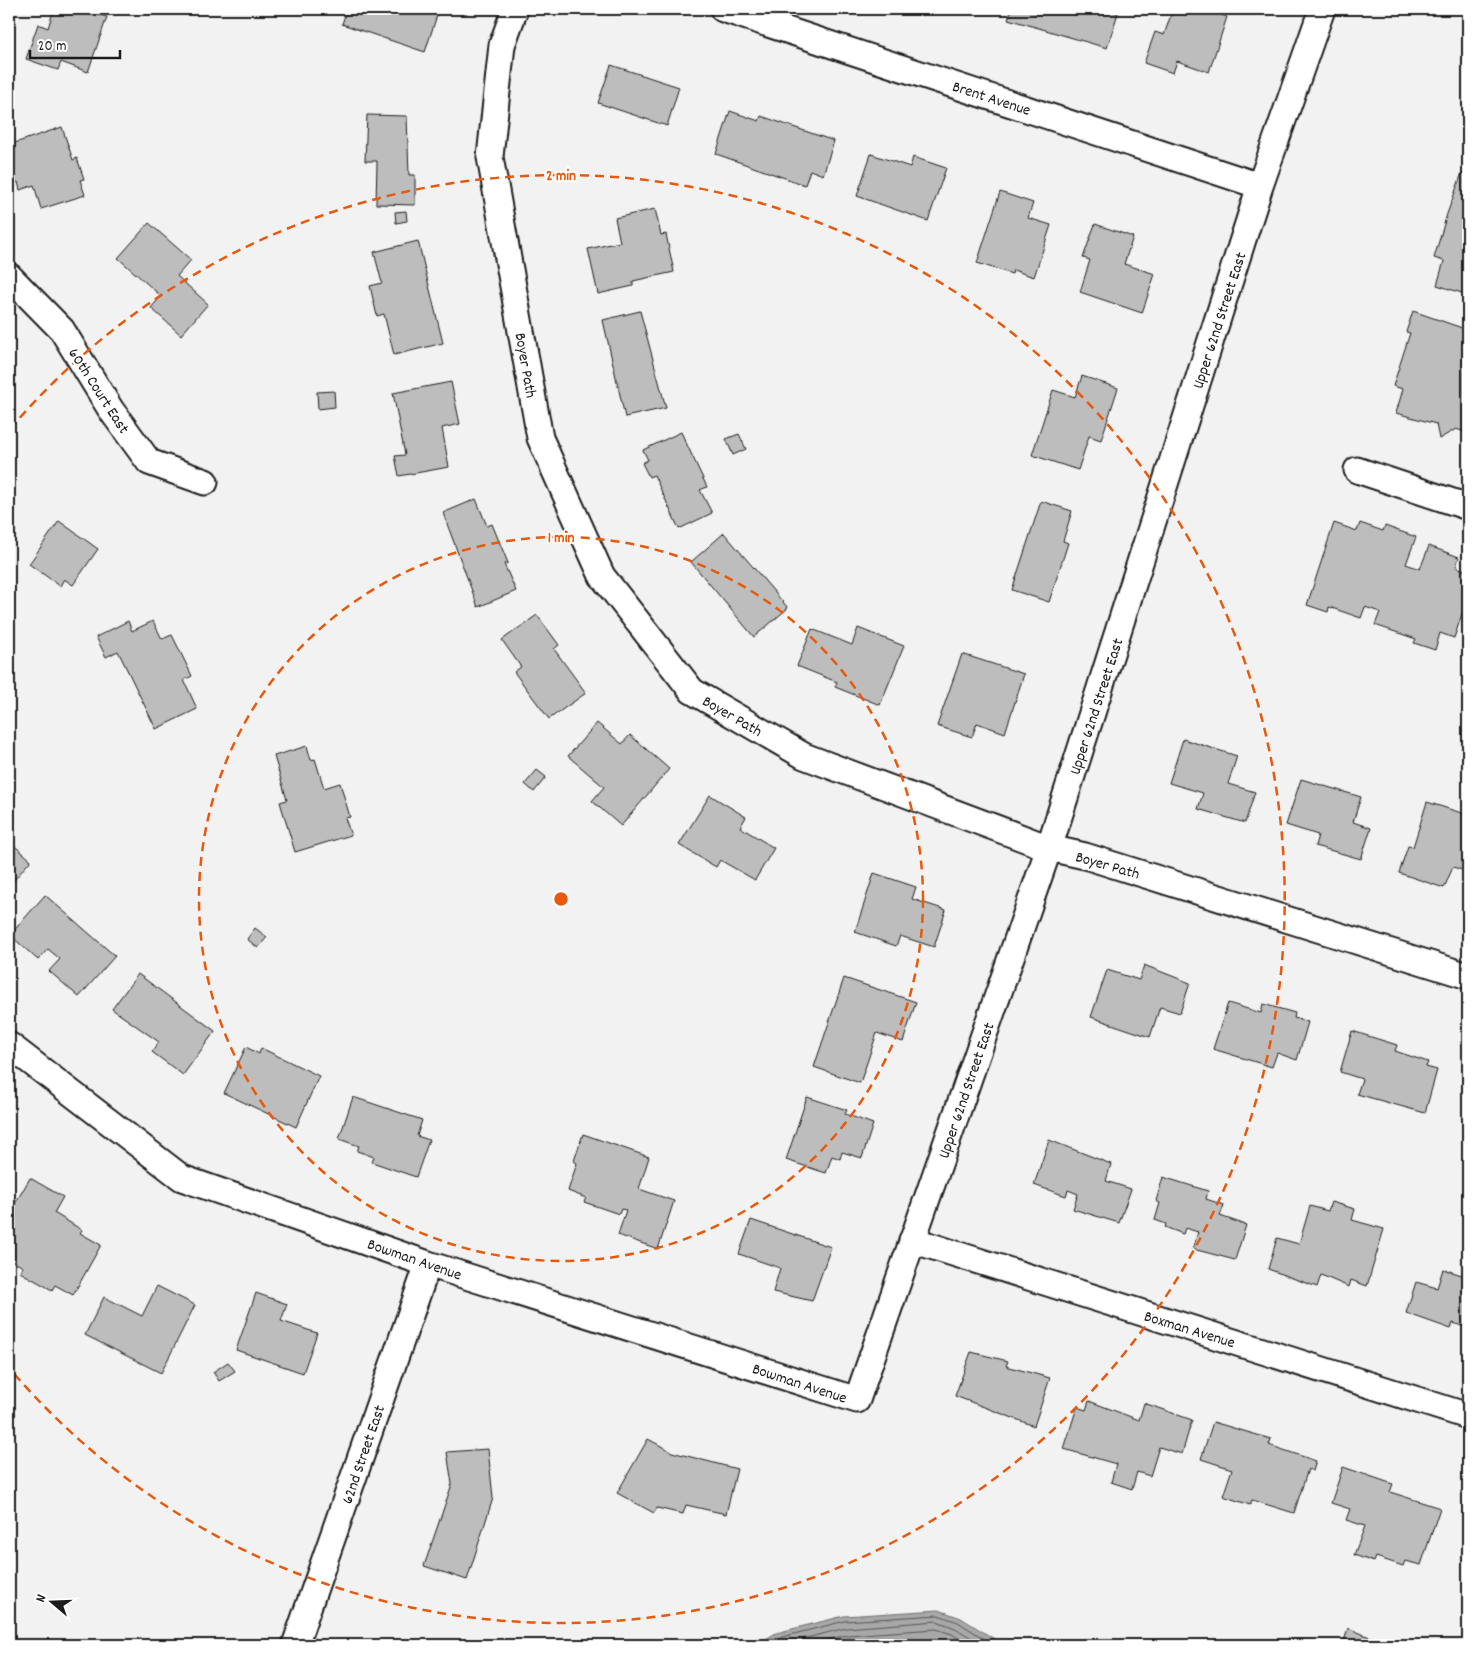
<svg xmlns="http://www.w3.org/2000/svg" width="1477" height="1654" viewBox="0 0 1477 1654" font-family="Dekko,sans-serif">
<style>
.water{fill:#a8a8a8;stroke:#707070}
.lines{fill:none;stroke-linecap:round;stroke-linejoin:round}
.shore{stroke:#545454;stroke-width:1}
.building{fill:#bdbdbd;stroke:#1c1c1c}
.street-casing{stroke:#1c1c1c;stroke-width:29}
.street{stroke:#fff;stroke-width:25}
.ring{fill:none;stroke:#e8590c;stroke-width:2.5;stroke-dasharray:9 6}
.labels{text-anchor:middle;stroke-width:4;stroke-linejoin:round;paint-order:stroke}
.street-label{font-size:16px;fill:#1c1c1c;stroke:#fff}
.centre{fill:#e8590c;stroke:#fff;stroke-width:2.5}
.ring-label{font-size:15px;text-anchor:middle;font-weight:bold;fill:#e8590c;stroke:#fff;stroke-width:4;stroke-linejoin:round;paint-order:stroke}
</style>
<rect width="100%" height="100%" fill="#f2f2f2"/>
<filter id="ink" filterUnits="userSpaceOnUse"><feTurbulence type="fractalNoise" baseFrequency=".02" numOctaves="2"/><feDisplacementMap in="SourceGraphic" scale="10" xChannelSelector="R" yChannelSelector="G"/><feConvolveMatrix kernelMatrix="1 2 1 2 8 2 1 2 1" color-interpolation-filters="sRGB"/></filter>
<g filter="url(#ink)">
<path class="water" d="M939 1610 961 1618 1004 1645H755L776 1633 844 1616Z"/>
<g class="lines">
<path class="shore" d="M765 1645 778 1638 845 1621 938 1615 958 1622 994 1645
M778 1645 846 1628 937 1621 955 1628 983 1645
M805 1645 847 1635 936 1629 952 1634 969 1645"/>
</g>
<path class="building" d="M54 9H81L107 17 88 72 61 62 58 70 26 59 38 24 48 28Z
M347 9H439L425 52 342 24Z
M1012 9H1105L1118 13 1107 48 1008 19Z
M1173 9H1204L1227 17 1209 72 1177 61 1173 73 1144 63 1155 32 1164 35Z
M611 65 679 87 667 126 598 103Z
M730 111 759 121 761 116 834 141 823 175 810 170 805 185 716 154Z
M367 115 407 116 409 175H415V205L376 204 377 161H365Z
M62 127 73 160 77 158 84 179 80 180 85 195 41 209 34 185 20 190 18 182 9 184V145Z
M871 154 910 167 913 157 946 168 928 221 857 196Z
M1462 173 1468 175V295L1437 285 1444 261 1434 258 1447 214Z
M1000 192 1033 203 1028 218 1051 225 1034 277 1013 270 1012 274 977 263Z
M655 209 661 235 666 234 674 272 633 281V286L598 294 588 249 620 242 615 218Z
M406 211 407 221 396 223 395 212Z
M149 223 191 260 177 276 208 304 181 335 151 308 161 296 118 258Z
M1095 224 1133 237 1124 264 1155 274 1142 313 1080 292 1090 260 1083 258Z
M418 241 443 343 394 355 384 314 377 316 370 286 382 283 374 252Z
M640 311 666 408 625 417 603 320Z
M1413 311 1468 330V433L1456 429 1439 439 1436 424 1396 413 1403 389 1393 386 1410 333 1406 332Z
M1082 376 1118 388 1101 440 1089 436 1078 470 1032 455 1053 390 1075 397Z
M451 382 460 424 442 428 449 467 399 476 395 456 405 455 393 393Z
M334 391 335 407 318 409 317 392Z
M681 432 707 487 700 490 712 513 679 529 654 475 649 477 642 463 648 460 643 450Z
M739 434 746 449 733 455 726 439Z
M476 499 487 526 492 524 508 563 504 564 516 591 478 607 443 513Z
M1041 501 1072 511 1063 541 1068 543 1049 602 1012 590Z
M59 521 98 549 73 585 64 579 60 586 29 564Z
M1334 523 1357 531 1360 523 1383 531 1385 526 1416 537 1406 564 1420 569 1429 546 1459 557 1456 567 1468 571V596L1454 638 1440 633 1435 650 1414 643 1416 639 1375 625 1380 612 1365 607 1361 618 1329 607 1328 612 1307 605Z
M724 533 788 608 754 637 691 562Z
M537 615 559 645 554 649 586 693 549 719 514 672 521 667 502 640Z
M128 621 132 631 153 621 162 639 172 635 192 676 184 680 197 709 156 729 118 651 106 657 96 637Z
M858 628 904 646 880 705 835 687 837 682 797 666 812 629 852 645Z
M962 654 1024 674 1005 733 977 723 972 737 937 726Z
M597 723 622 744 630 735 669 769 621 826 592 801 604 787 568 756Z
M1183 739 1237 756 1228 784 1255 792 1245 823 1198 809 1203 793 1169 783Z
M307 746 311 760 315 759 324 788 340 783 350 817 345 818 351 835 295 852 280 802 287 800 274 756Z
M537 770 546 777 534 792 525 784Z
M1301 779 1361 797 1353 822 1371 828 1361 859 1315 846 1318 835 1286 825Z
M710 795 746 817 740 827 774 848 755 880 720 860 716 867 679 845Z
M1427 802 1468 815V872L1453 867 1444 888 1399 873 1408 846 1413 847Z
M9 841 31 860 9 886Z
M874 873 916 887 912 899 946 910 934 947 900 936 896 946 855 932Z
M45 895 115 956 79 997 49 971 60 959 48 949 38 960 10 935Z
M255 928 267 937 258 948 247 939Z
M1144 965 1190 983 1180 1013 1160 1007 1150 1037 1091 1017 1107 970 1139 980Z
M138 974 215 1031 183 1075 152 1052 159 1042 112 1009Z
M844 978 916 1002 903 1042 877 1033 860 1083 814 1067Z
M1228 1003 1261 1013 1263 1004 1295 1013 1294 1018 1308 1022 1297 1060 1277 1053 1272 1067 1213 1049Z
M1352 1031 1397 1045 1395 1051 1428 1062 1426 1067 1437 1070 1425 1113 1357 1094 1362 1079 1340 1072Z
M246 1047 259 1054 261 1048 319 1076 296 1127 224 1093Z
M353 1097 422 1120 417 1136 429 1140 416 1177 372 1162 374 1157 357 1151 359 1146 339 1139Z
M807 1097 847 1110 845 1114 873 1124 862 1158 842 1152 840 1159 832 1156 826 1173 786 1160Z
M583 1134 649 1157 639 1189 674 1201 658 1249 618 1235 626 1210 621 1209 619 1214 584 1202 586 1198 568 1191 577 1163 574 1161Z
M1049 1140 1111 1164 1106 1181 1131 1189 1119 1223 1073 1209 1078 1194 1068 1190 1066 1196 1034 1185Z
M1163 1177 1208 1191 1206 1199 1224 1205 1220 1216 1246 1225 1235 1260 1193 1249 1198 1232 1185 1228 1183 1234 1165 1227 1166 1224 1155 1220 1160 1203 1156 1201Z
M30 1178 63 1197 54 1213 82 1230 80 1233 101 1245 73 1295 55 1285 52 1290 20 1272 23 1267 9 1259V1214Z
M1331 1202 1355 1209 1352 1220 1384 1229 1367 1286 1351 1280 1349 1287 1321 1275 1317 1287 1268 1269 1277 1238 1299 1244 1310 1206 1328 1211Z
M751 1220 831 1247 812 1301 773 1292 780 1268 739 1254Z
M1443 1269 1468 1277V1328L1453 1323 1451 1329 1406 1313 1416 1282 1437 1288Z
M157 1286 195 1305 161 1373 85 1335 104 1297 142 1316Z
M256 1293 287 1304 281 1321 317 1333 303 1373 236 1350Z
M971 1352 1008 1361 1006 1366 1050 1378 1034 1426 955 1396Z
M228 1362 235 1371 219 1381 213 1372Z
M1089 1401 1139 1420 1144 1403 1192 1420 1182 1454 1159 1447 1150 1476 1137 1472 1132 1489 1111 1482 1116 1464 1064 1449 1077 1407 1086 1410Z
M1213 1422 1271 1439 1269 1445 1316 1461 1313 1471 1308 1469 1294 1513 1252 1500 1250 1505 1223 1496 1232 1469 1201 1459Z
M648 1439 672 1452 737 1469 726 1514 686 1505 683 1514 657 1508 654 1513 617 1493Z
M488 1449 493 1498 467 1580 424 1566 452 1484 447 1452Z
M1343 1467 1393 1484 1390 1492 1440 1508 1421 1565 1405 1561 1403 1566 1376 1557 1374 1562 1354 1555 1365 1526 1346 1520 1350 1509 1331 1503Z
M1348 1628 1372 1638 1391 1645H1343Z"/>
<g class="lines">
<defs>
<path id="street" d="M515 9 502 45 490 157 540 438 602 576 692 691 804 756 1049 848 1085 856 1468 976
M723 9 1260 186
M9 276 62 330 111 410 149 462 205 482
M1357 470 1468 507
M9 1045 182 1178 428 1264 857 1400 1049 848 1260 186 1322 9
M912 1240 1468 1416
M295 1645 428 1264"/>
</defs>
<use href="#street" class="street-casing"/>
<use href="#street" class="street"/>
</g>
</g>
<g class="ring">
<circle cx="561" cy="899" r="362"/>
<path d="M10 429A724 724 0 1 1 10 1369"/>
</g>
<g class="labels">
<g class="street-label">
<text transform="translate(992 97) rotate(18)" y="6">Brent Avenue</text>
<text transform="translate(1218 320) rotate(-72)" y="6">Upper 62nd Street East</text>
<text transform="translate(527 365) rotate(80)" y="6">Boyer Path</text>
<text transform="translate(100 390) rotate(57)" y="6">60th Court East</text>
<text transform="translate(1095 706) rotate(-72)" y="6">Upper 62nd Street East</text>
<text transform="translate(733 715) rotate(30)" y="6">Boyer Path</text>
<text transform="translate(1108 864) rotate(16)" y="6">Boyer Path</text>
<text transform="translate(965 1090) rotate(-71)" y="6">Upper 62nd Street East</text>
<text transform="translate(415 1258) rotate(19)" y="6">Bowman Avenue</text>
<text transform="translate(1190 1328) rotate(17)" y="6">Boxman Avenue</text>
<text transform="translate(800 1382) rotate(18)" y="6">Bowman Avenue</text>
<text transform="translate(362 1454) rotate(-71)" y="6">62nd Street East</text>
</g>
</g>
<circle cx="561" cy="899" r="8" class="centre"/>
<g class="ring-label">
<text x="561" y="180">2 min</text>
<text x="561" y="542">1 min</text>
</g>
<rect width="1477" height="1654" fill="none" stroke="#fff" stroke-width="30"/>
<rect x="15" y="15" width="1447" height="1624" fill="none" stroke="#1c1c1c" stroke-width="2" filter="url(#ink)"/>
<g transform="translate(52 1602) rotate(289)" stroke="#ffffff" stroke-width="4" paint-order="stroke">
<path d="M0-4L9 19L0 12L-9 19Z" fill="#1c1c1c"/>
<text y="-8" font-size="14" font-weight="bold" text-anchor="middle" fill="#1c1c1c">N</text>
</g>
<path d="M30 50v8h90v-8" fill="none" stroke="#1c1c1c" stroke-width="2.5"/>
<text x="38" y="50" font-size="15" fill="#1c1c1c" stroke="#ffffff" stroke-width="4" paint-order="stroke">20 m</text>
</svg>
